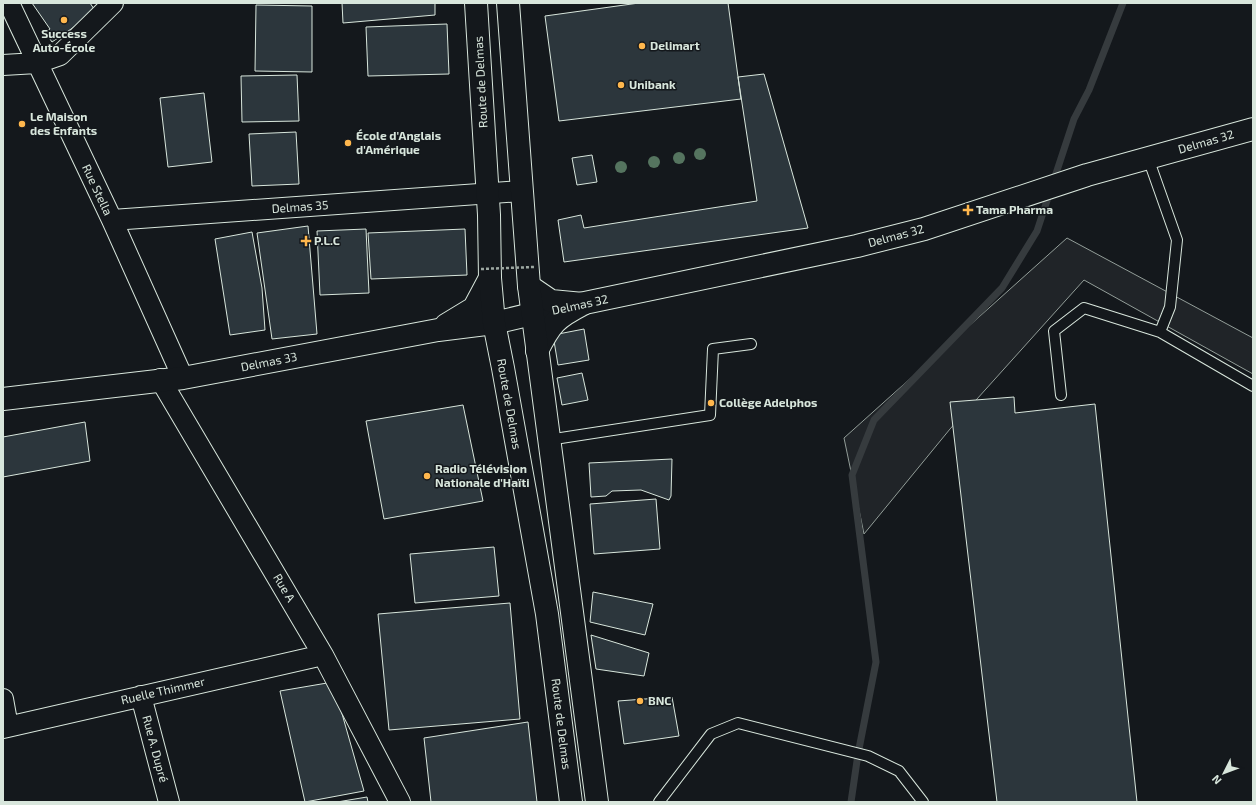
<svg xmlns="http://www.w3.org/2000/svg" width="1256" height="805" viewBox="0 0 1256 805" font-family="'Exo 2',sans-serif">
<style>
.green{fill:#202428;stroke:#939e99}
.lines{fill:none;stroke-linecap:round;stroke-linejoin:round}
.stream{stroke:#363b3e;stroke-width:7}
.building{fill:#2c363c;stroke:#d8e6dc}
.service-casing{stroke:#d8e6dc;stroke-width:12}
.minor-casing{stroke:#d8e6dc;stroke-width:22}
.tertiary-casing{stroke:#d8e6dc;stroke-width:24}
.secondary-casing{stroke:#d8e6dc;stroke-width:24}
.primary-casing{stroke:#d8e6dc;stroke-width:24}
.service{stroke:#14181c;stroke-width:10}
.minor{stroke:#14181c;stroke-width:20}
.tertiary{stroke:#14181c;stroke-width:22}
.secondary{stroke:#14181c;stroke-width:22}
.primary{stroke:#14181c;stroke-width:22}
.path-bridge{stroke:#9da8a2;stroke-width:2.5;stroke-dasharray:3 2;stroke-linecap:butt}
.tree{fill:#55745f}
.poi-dot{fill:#ffb74d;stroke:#14181c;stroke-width:1.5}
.labels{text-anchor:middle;stroke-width:3;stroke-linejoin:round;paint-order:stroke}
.poi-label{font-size:12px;font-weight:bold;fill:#d8e6dc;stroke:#14181c;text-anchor:start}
.street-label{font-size:12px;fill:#d8e6dc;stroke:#14181c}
</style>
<rect width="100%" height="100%" fill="#14181c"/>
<path class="green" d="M1067 238 1253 338V374L1084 280 950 429 864 534 844 438Z"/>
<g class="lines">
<path class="stream" d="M851 802 858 754 876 662 852 475 874 420 1002 288 1037 231 1074 119 1089 90 1123 3"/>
</g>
<path class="building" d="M32 3H90L96 12 52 42 45 32 50 29Z
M342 3H435V15L343 23Z
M639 3H728L741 99 559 121 545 16Z
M256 5 312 6V72L255 71Z
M447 24 449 74 368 76 366 27Z
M764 74 808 228 564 262 558 220 581 215 584 228 757 201 738 77Z
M297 75 299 121 242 122 241 76Z
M204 93 212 162 168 167 160 98Z
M296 132 299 184 252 186 249 134Z
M592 155 597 182 577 185 572 158Z
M308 226 317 334 272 339 257 233Z
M366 229 369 293 320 295 317 231Z
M465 229 467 275 371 279 368 233Z
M252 232 262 288 265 330 230 335 215 239Z
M584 329 589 360 558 365 553 335Z
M582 373 588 400 562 405 557 378Z
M1014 397 1015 413 1095 404 1137 802H997L950 402Z
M463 405 483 501 384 519 366 421Z
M85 422 90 461 3 477V437Z
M672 459 671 496 669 500 641 490 612 491 606 496 591 497 589 463Z
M656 499 660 549 594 554 590 504Z
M494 547 499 596 415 603 410 554Z
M593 592 653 604 645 635 590 622Z
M510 603 520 719 389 730 378 614Z
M591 635 649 653 644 676 596 669Z
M333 682 364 791 305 802 280 691Z
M672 697 679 736 624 744 618 701Z
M528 722 537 802H431L424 738Z
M367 797 368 802H337Z"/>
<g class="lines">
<defs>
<path id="service" d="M1148 158 1177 240 1170 307 1160 332
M1061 395 1054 331 1084 308 1160 332 1253 386
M548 440 710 415 713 349 751 344
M659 802 711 734 738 723 868 756 899 771 923 802"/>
<path id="minor" d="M9 3 112 220 183 378
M3 65 37 63 60 55 113 3
M112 220 521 191
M160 379 323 655 400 802
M141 696 169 802
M3 699 8 727
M3 728 323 655"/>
<path id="tertiary" d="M532 314 857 246 924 229 1087 175 1253 129"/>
<path id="secondary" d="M529 286 551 301 583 304
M446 325 474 308 490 278
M537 351C551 323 556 318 583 304
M3 399 183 378 438 330 494 323 532 314"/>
<path id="primary" d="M476 3 489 215 490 278 494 323 503 368 547 614 571 802
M508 3 529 286 597 802"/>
</defs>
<use href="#service" class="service-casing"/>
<use href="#minor" class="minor-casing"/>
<use href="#tertiary" class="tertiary-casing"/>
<use href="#secondary" class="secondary-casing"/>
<use href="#primary" class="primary-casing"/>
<use href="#service" class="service"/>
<use href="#minor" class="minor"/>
<use href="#tertiary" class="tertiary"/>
<use href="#secondary" class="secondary"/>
<use href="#primary" class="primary"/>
<path class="path-bridge" d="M481 269 534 267"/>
</g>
<g class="tree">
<circle cx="700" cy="154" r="6"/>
<circle cx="679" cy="158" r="6"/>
<circle cx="654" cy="162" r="6"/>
<circle cx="621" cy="167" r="6"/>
</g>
<g class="poi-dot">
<circle cx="64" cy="20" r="4"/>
<circle cx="642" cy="46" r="4"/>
<circle cx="621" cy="85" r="4"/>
<circle cx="22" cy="124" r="4"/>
<circle cx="348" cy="143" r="4"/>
<path d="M966 204h4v4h4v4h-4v4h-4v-4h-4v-4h4z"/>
<path d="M304 235h4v4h4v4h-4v4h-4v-4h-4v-4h4z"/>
<circle cx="711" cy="403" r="4"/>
<circle cx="427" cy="476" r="4"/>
<circle cx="640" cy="701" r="4"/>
</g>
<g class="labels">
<g class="poi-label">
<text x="64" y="38" text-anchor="middle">Success<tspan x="64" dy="14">Auto-École</tspan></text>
<text x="650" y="50">Delimart</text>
<text x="629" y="89">Unibank</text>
<text x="30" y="121">Le Maison<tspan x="30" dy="14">des Enfants</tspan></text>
<text x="356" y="140">École d'Anglais<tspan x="356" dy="14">d'Amérique</tspan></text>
<text x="976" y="214">Tama Pharma</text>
<text x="314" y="245">P.L.C</text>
<text x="719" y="407">Collège Adelphos</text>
<text x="435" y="473">Radio Télévision<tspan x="435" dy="14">Nationale d'Haïti</tspan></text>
<text x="648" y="705">BNC</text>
</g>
<g class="street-label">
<text transform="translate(481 82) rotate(-93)" y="4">Route de Delmas</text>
<text transform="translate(1206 142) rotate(-16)" y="4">Delmas 32</text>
<text transform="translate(97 190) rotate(65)" y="4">Rue Stella</text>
<text transform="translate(300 207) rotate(-4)" y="4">Delmas 35</text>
<text transform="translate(896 236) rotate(-15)" y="4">Delmas 32</text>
<text transform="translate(580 305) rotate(-12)" y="4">Delmas 32</text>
<text transform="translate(269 362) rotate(-11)" y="4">Delmas 33</text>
<text transform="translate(509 404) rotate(80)" y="4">Route de Delmas</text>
<text transform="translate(284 588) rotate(59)" y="4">Rue A</text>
<text transform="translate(163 691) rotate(-13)" y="4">Ruelle Thimmer</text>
<text transform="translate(561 724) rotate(83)" y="4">Route de Delmas</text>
<text transform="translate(155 749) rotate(75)" y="4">Rue A. Dupré</text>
</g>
</g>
<rect width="1256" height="805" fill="none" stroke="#d8e6dc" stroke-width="8"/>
<g transform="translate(1224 773) rotate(228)" stroke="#14181c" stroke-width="3" paint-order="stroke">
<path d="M0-3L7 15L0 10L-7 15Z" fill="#d8e6dc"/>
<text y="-6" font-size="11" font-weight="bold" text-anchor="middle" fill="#d8e6dc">N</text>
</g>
</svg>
